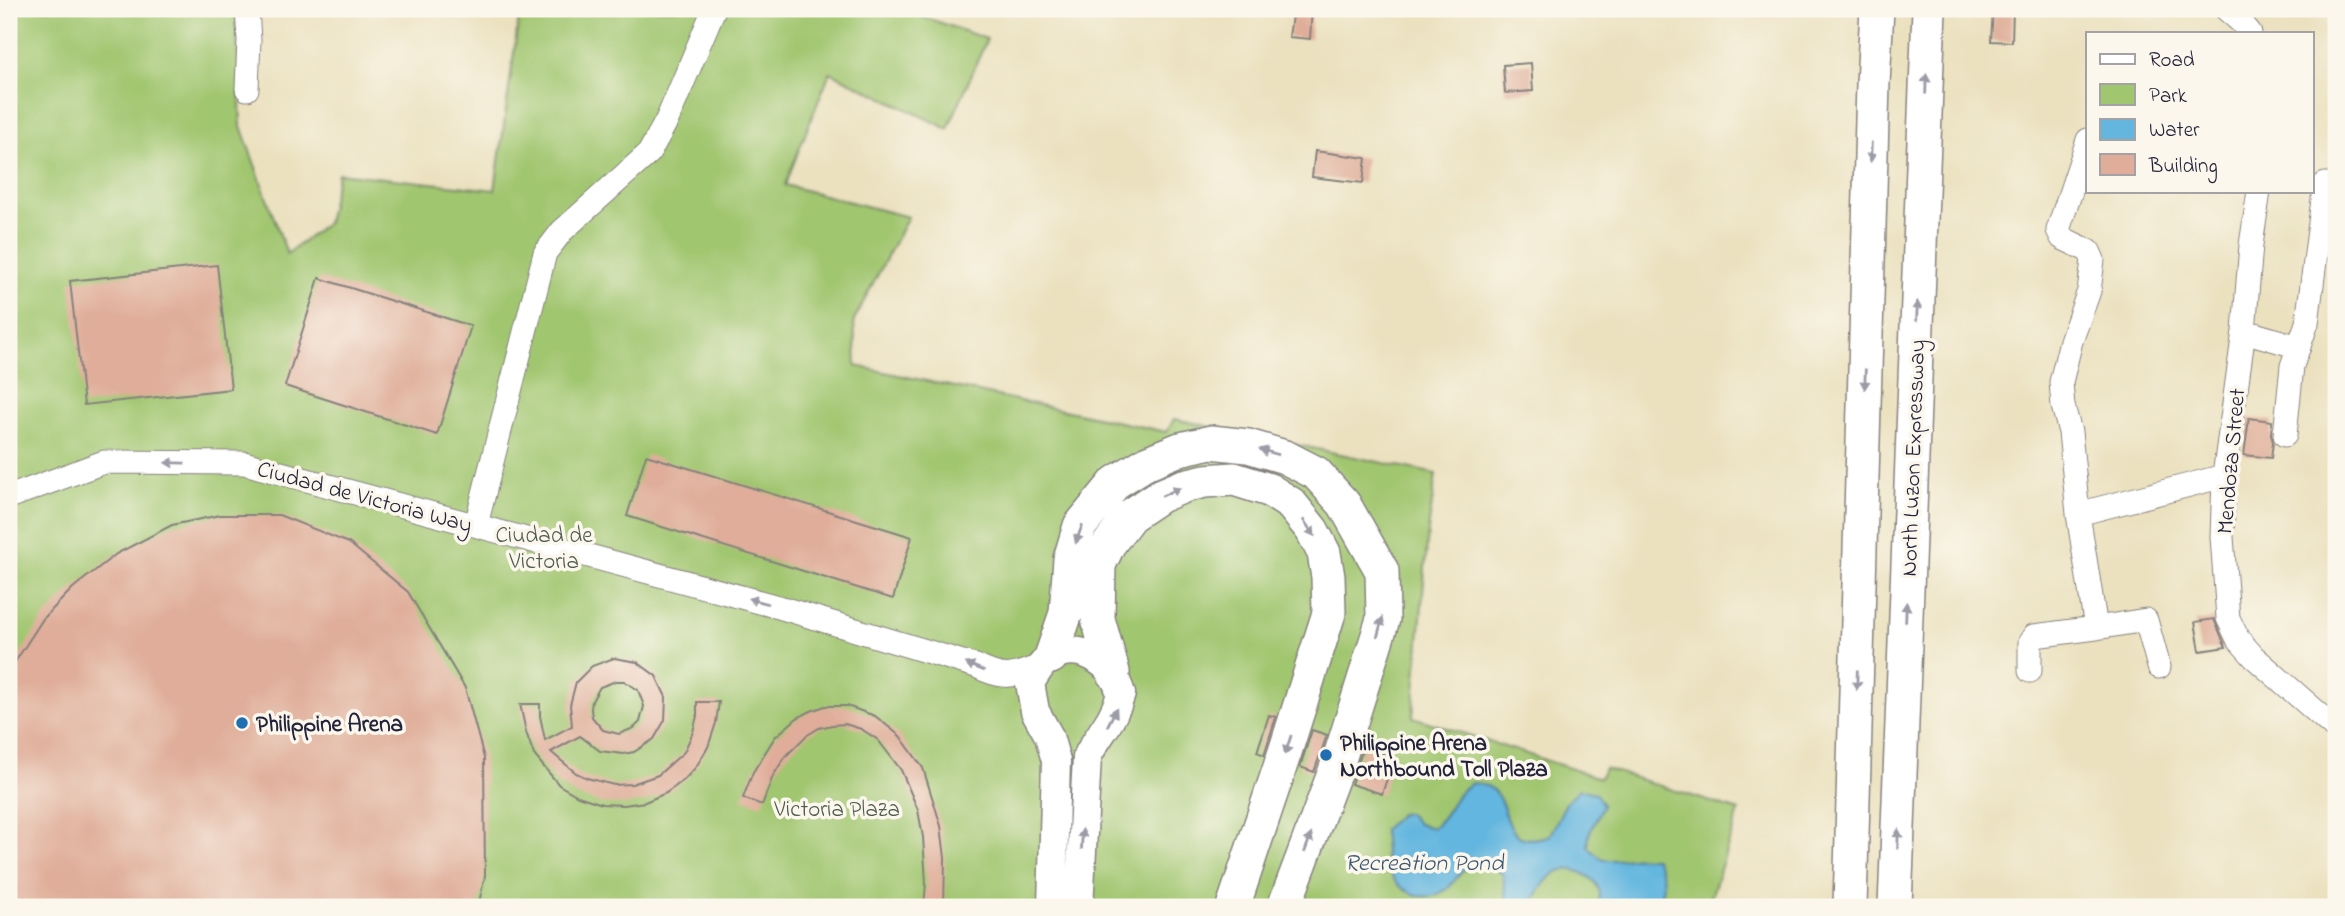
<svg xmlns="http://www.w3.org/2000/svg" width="2345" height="916" viewBox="0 0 2345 916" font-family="'Indie Flower',sans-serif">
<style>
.green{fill:#a1c670;stroke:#627456;stroke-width:2}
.water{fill:#64b6df;stroke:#436c8d;stroke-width:2}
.building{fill:#dfad99;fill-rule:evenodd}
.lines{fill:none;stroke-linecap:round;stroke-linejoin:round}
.minor-casing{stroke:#86827d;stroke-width:25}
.major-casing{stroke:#86827d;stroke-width:31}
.highway-casing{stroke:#86827d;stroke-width:36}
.minor{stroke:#fff;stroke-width:23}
.major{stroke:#fff;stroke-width:28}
.highway{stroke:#fff;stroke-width:33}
.oneway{fill:#9c9ca7}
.poi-dot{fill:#1f6fb2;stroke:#fbf7ec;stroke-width:2.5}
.labels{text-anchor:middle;stroke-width:7;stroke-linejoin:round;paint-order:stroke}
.street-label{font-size:23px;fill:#22223b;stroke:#fbf7ec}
.park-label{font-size:23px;fill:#4e5b4e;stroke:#fbf7ec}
.poi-label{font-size:23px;font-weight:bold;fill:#22223b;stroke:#fbf7ec;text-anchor:start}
.water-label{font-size:24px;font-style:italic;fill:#395674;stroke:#fbf7ec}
</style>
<rect width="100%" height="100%" fill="#fbf7ec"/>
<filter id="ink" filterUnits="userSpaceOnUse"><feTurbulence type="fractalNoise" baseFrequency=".0143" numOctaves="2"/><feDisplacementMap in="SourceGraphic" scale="14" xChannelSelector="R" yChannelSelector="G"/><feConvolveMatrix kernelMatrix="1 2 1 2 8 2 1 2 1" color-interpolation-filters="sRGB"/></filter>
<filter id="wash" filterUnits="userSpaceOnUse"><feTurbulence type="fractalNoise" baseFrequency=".00686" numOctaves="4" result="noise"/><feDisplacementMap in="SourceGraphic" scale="28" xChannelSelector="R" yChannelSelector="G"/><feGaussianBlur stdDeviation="1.57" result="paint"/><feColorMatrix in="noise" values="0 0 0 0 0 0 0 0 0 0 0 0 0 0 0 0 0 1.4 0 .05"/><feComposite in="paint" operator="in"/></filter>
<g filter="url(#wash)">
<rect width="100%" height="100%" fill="#ebe1bf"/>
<path class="green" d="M9 9H236L241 126 287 254 327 223 338 173 495 190 520 9H901L987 39 948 129 830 72 785 185 908 217 854 320 856 366 1167 432 1174 419 1436 474 1428 531 1413 717 1600 778 1604 768 1739 811 1708 907H9Z"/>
<path class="water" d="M1472 783C1477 784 1485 785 1489 787 1515 804 1497 853 1550 835L1566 803 1579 789 1595 793 1603 805 1589 834 1588 846C1602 864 1610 861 1630 858 1638 857 1647 858 1655 858 1665 876 1666 890 1655 907H1598C1599 902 1601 895 1599 890 1594 875 1572 865 1557 872 1544 879 1537 896 1529 907H1507L1503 875C1494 867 1485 859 1473 864 1460 869 1456 882 1445 890 1425 905 1395 891 1388 868 1384 857 1385 842 1383 830L1400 814 1408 813 1418 824 1432 828C1452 813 1450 795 1472 783Z"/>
<g id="blocks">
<path class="building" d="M1293 9H1312L1310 39 1289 37Z
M1993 9H2013L2012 42 1991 41Z
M1531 63 1533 91 1505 93 1503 65Z
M1315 151 1366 158 1363 183 1312 177Z
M217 265 231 389 84 405 70 281Z
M319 278 471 326 437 435 285 386Z
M2249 418 2272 421 2271 434 2273 442 2271 458 2244 455Z
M646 455 912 537 893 599 627 516Z
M220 515H279L349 543 408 592 465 688 484 758 485 876 478 907H9V675L15 662 43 619 73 588 116 554 172 525Z
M2214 619 2226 647 2200 651 2195 622Z
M614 658 637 662 656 676 666 697 665 720 654 739 634 752 623 754 600 751 580 736 551 752 576 773 587 778 614 785 632 784 658 775 684 752 693 732 697 716V702H719L716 723 708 747 696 767 684 780 666 793 645 802 624 805 602 804 578 796 559 785 534 755 526 732 520 704H540V716L545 740 572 726 570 705 576 682 592 666ZM616 681H624L638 690 644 706 640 722 634 728 619 734 603 730 592 717 591 709 592 701 600 687Z
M825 706H847L875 716 900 736 923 768 941 826 945 858 944 907H924L926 883 923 837 918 810 901 770 878 740 861 729 845 724 832 725 819 728 806 736 785 757 773 776 762 805 743 798 753 772 775 737 797 718 811 711Z
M1269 715 1276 717 1264 755 1257 752Z
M1312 730 1327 735 1314 772 1300 767Z
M1363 747 1394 757 1382 794 1351 784Z"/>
</g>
</g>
<g filter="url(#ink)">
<use href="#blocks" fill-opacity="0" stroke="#86827d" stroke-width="2"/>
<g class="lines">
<defs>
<path id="minor" d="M247 9 249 40 247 89
M2226 9 2241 22 2250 33
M2088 140 2058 230 2062 238 2089 251 2093 260 2089 291 2071 341 2061 382 2063 406 2070 432 2078 514 2224 476
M2259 191 2251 245 2244 331 2224 476 2222 537 2228 618 2238 639 2254 657 2336 729
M2244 331 2299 347
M2285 435 2292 366 2307 323 2325 184
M9 497 104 462 244 463 782 608 976 666C1004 680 1012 677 1040 666
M2078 514 2096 628 2146 620 2159 667
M476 525 545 253 562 231 649 153 667 120 714 9
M2030 671V642L2034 636 2096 628"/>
<path id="major" d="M1052 907 1056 761 1049 736 1035 711 1030 683C1036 674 1041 663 1050 657 1081 640 1113 663 1121 694 1113 722 1099 733 1087 757L1079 907"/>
<path id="highway" d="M1051 657 1066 613 1070 559 1080 526 1116 482 1148 462 1180 449 1211 442 1248 446 1285 457 1316 473 1344 504 1382 571 1383 619 1338 763 1284 907
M1113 672 1098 619 1099 565 1109 544 1130 516 1160 496 1184 486 1205 481 1234 479 1269 490 1291 504 1312 530 1324 553 1328 577 1329 613 1285 752 1233 907
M1850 907 1873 84 1877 9
M1895 907 1929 9"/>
</defs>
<use href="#minor" class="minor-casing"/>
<use href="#major" class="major-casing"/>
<use href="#highway" class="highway-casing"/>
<use href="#minor" class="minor"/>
<use href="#major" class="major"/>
<use href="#highway" class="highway"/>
</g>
<defs><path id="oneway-solid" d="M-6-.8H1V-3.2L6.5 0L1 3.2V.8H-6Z" transform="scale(1.75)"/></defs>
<g class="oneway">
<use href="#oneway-solid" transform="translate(1926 84) rotate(-88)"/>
<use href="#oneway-solid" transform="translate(1871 152) rotate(92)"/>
<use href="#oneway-solid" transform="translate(1917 311) rotate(-88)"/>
<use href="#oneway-solid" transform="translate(1865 379) rotate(92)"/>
<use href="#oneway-solid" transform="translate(1269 452) rotate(-164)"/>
<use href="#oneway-solid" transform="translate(175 463) rotate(-179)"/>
<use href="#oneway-solid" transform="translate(1171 492) rotate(-23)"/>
<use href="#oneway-solid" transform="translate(1309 528) rotate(55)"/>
<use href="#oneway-solid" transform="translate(1079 534) rotate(110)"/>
<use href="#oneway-solid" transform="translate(758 601) rotate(-165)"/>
<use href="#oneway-solid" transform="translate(1906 612) rotate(-88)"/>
<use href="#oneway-solid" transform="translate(1380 627) rotate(-75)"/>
<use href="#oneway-solid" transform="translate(975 667) rotate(-158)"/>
<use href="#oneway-solid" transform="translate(1857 680) rotate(92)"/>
<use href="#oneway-solid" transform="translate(1112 717) rotate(-63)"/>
<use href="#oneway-solid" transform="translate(1288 745) rotate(108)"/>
<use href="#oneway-solid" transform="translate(1082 839) rotate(-87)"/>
<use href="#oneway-solid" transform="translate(1898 839) rotate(-88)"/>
<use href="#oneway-solid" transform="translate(1308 843) rotate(-70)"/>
</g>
</g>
<g class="poi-dot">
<circle cx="242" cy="723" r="7"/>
<circle cx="1326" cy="755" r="7"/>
</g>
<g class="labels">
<g class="street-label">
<text transform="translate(1912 458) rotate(-88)" y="8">North Luzon Expressway</text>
<text transform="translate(2230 461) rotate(-85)" y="8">Mendoza Street</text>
<text transform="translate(365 496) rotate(15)" y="8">Ciudad de Victoria Way</text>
</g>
<g class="park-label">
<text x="544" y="542">Ciudad de<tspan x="544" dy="26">Victoria</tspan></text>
<text x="837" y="816">Victoria Plaza</text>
</g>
<g class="poi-label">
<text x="256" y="731">Philippine Arena</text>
<text x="1340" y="750">Philippine Arena<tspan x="1340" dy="26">Northbound Toll Plaza</tspan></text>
</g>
<g class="water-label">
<text x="1424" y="870">Recreation Pond</text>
</g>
</g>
<rect width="2345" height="916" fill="none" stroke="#fbf7ec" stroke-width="35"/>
<rect x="2086" y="32" width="228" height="161" fill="#fbf7ec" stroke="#a4a2a5" stroke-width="2"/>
<rect x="2100" y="54" width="35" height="10" fill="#ffffff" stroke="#a4a2a5" stroke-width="2"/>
<text x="2149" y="66" font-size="21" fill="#22223b">Road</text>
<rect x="2100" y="84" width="35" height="21" fill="#a1c670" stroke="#a4a2a5" stroke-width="2"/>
<text x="2149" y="102" font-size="21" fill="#22223b">Park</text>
<rect x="2100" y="119" width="35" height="21" fill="#64b6df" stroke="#a4a2a5" stroke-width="2"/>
<text x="2149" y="136" font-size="21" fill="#22223b">Water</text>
<rect x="2100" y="154" width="35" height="21" fill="#dfad99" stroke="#a4a2a5" stroke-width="2"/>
<text x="2149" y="172" font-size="21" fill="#22223b">Building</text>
</svg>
